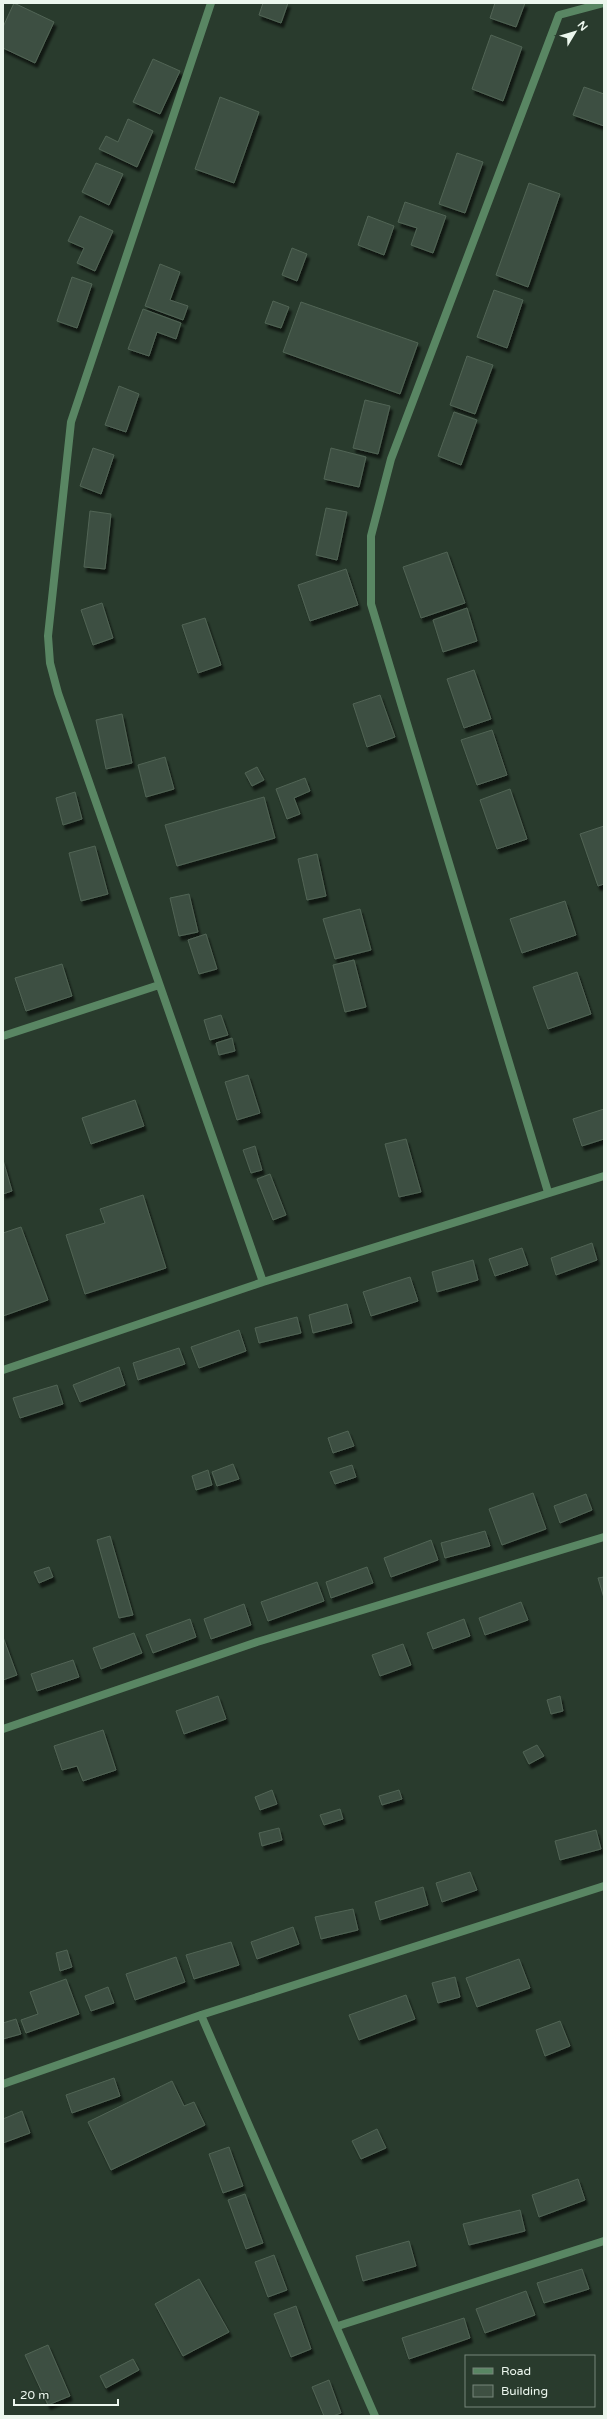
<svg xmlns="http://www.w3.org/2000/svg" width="607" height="2419" viewBox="0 0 607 2419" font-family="'Varela Round',sans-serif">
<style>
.building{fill:#3e5042;stroke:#516455;filter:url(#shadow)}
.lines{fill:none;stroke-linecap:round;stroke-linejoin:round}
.minor{stroke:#598663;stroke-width:8}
</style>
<defs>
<filter id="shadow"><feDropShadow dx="2.5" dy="4.5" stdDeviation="1" flood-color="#0009"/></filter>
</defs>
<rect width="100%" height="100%" fill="#293b2d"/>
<path class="building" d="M14 3 54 22 35 63 3 48V27Z
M263 3H288L281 23 259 15Z
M495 3H525L516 27 490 18Z
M491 35 522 47 503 101 472 89Z
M153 59 180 71 160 114 133 102Z
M584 87 604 94V126L573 115Z
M220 97 259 112 234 183 195 169Z
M128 119 153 131 137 167 99 149 106 136 118 142Z
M457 153 483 162 465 213 439 204Z
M96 163 123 174 109 205 82 192Z
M529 183 560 194 528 287 496 275Z
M405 202 446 216 433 253 411 245 417 228 398 222Z
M80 216 113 231 95 271 77 263 84 248 68 241Z
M368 216 394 226 384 255 358 245Z
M292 248 307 254 297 281 282 275Z
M160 264 180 272 170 300 188 306 183 320 145 306Z
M72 277 92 284 77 328 57 321Z
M494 290 523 300 507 348 477 337Z
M273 301 289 307 281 328 265 323Z
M301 302 418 343 400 394 283 352Z
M143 309 181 323 176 339 157 332 149 356 128 349Z
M467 356 493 365 475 414 450 405Z
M119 386 139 394 126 432 105 425Z
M365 400 390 406 378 454 353 448Z
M454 412 477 420 461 465 438 456Z
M93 448 114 455 101 494 80 486Z
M331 448 366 457 359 487 324 479Z
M326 508 347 512 337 560 316 555Z
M90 511 111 514 105 569 84 567Z
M447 552 465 603 421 618 403 567Z
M346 569 358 605 310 621 298 585Z
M102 603 113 638 93 645 81 610Z
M467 608 477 641 443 652 433 620Z
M205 618 221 665 198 673 182 625Z
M474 670 491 719 464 728 447 679Z
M380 695 395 737 367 747 353 704Z
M122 714 132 763 106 769 96 720Z
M492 730 507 775 477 785 461 740Z
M165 757 174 789 146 797 138 765Z
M257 767 264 780 252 786 245 773Z
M305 778 310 791 294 798 300 814 287 819 276 789Z
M510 789 527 839 497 849 480 800Z
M75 792 82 819 63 825 56 798Z
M264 797 275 838 177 866 165 825Z
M604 826V884L598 886 580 834Z
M95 846 108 894 81 901 69 853Z
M317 854 326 896 307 900 298 859Z
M189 894 198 932 179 936 170 898Z
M565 901 576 935 522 953 510 919Z
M360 909 371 950 335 959 323 919Z
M206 934 217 969 199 974 188 940Z
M354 960 366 1007 345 1012 333 965Z
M62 964 72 996 26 1011 15 978Z
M577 972 591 1014 548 1029 533 987Z
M221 1015 228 1035 210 1040 204 1020Z
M232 1038 235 1051 219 1055 216 1043Z
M248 1075 260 1113 237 1120 225 1082Z
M135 1100 144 1126 91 1144 82 1118Z
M604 1109V1139L582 1146 573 1119Z
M406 1139 421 1192 399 1197 385 1144Z
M255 1146 262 1170 251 1173 243 1150Z
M3 1160 12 1191 3 1194Z
M270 1174 286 1215 273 1220 257 1179Z
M143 1195 166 1268 85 1294 66 1235 105 1223 100 1209Z
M21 1227 48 1300 3 1316V1233Z
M592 1243 597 1260 556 1275 551 1258Z
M522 1248 528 1265 495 1276 489 1259Z
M473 1260 478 1280 437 1292 432 1272Z
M410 1277 418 1301 371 1316 363 1292Z
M347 1304 352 1323 313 1333 309 1315Z
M297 1317 301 1333 259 1343 255 1328Z
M239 1330 246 1351 199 1368 191 1347Z
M179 1348 185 1364 138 1380 133 1363Z
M119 1367 125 1385 80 1402 73 1385Z
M57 1385 63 1404 20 1418 13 1398Z
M348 1431 354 1446 333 1453 328 1438Z
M233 1464 239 1479 217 1486 212 1472Z
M352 1465 356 1477 335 1484 330 1472Z
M208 1470 212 1485 196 1490 192 1476Z
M533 1493 546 1529 502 1545 489 1509Z
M586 1494 592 1510 560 1523 554 1506Z
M485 1531 490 1546 445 1558 441 1543Z
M110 1536 133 1615 119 1618 97 1540Z
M431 1540 438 1560 391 1577 384 1558Z
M49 1567 53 1577 39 1583 34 1572Z
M367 1567 373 1583 331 1598 326 1582Z
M604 1577V1598L598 1578Z
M317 1582 324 1601 268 1621 261 1602Z
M521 1602 528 1620 485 1635 479 1618Z
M244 1604 251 1625 211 1639 204 1619Z
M190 1619 196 1637 153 1653 146 1635Z
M464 1619 470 1636 433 1649 427 1633Z
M134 1633 142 1653 101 1669 93 1648Z
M3 1637 17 1675 3 1680Z
M403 1644 411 1665 380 1676 372 1655Z
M73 1660 79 1677 37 1691 31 1674Z
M218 1696 226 1719 184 1734 176 1711Z
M560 1696 563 1711 551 1714 547 1700Z
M103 1730 116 1770 83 1781 77 1766 62 1770 54 1746Z
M537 1745 544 1756 529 1764 523 1752Z
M272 1790 277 1804 260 1810 255 1797Z
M399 1790 402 1799 382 1805 379 1796Z
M340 1809 343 1819 324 1825 320 1815Z
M279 1828 282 1840 262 1846 259 1833Z
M596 1830 601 1849 560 1860 555 1841Z
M470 1872 477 1890 442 1902 436 1883Z
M423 1887 428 1905 380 1920 375 1902Z
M353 1909 358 1930 321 1939 315 1917Z
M293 1927 299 1944 257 1959 251 1942Z
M231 1942 239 1965 194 1979 186 1955Z
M67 1950 72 1967 60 1971 56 1953Z
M176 1957 185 1982 135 2000 126 1974Z
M519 1959 530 1988 477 2007 466 1978Z
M455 1977 460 1997 438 2003 432 1983Z
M66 1979 79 2014 26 2033 21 2020 38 2014 30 1992Z
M108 1987 114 2003 91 2011 85 1996Z
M406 1995 415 2019 359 2040 349 2015Z
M16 2019 21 2034 3 2039V2023Z
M560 2021 570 2046 545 2056 536 2030Z
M114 2078 120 2096 72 2113 66 2095Z
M172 2081 184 2106 194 2102 205 2125 111 2170 88 2122Z
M22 2111 30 2133 3 2143V2119Z
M377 2129 386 2148 361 2159 352 2141Z
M229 2147 243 2186 223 2193 209 2154Z
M578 2179 585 2200 539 2217 532 2195Z
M245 2194 263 2243 246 2249 228 2200Z
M520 2210 525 2231 469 2245 463 2224Z
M409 2241 416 2266 363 2281 356 2256Z
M274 2255 287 2290 268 2297 255 2262Z
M582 2269 589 2289 544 2303 537 2283Z
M199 2279 229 2332 183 2356 155 2304Z
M526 2291 535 2315 485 2333 476 2309Z
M296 2306 311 2349 291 2357 274 2314Z
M464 2318 470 2338 409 2359 402 2338Z
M48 2345 70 2396 48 2405 25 2355Z
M133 2359 139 2370 106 2388 100 2376Z
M329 2380 341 2413 333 2416H324L312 2387Z"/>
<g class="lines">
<path class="minor" d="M211 3 71 422 48 636 50 663 58 693 263 1282
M3 1036 159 985
M548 1192 371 604V536L391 459 559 15 604 3
M3 1370 263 1282 604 1176
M3 1729 257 1642 604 1537
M201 2015 375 2416
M3 2084 201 2015 604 1886
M338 2326 604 2241"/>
</g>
<rect width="607" height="2419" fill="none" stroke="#ecf7ee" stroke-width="8"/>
<rect x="465" y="2355" width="130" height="52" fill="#293b2d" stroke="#77867a"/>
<rect x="473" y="2368" width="20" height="6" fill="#598663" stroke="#77867a"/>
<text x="501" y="2375" font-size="12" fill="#ecf7ee">Road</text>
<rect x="473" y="2385" width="20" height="12" fill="#3e5042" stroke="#77867a"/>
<text x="501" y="2395" font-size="12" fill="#ecf7ee">Building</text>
<g transform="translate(575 32) rotate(52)" stroke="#293b2d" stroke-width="3" paint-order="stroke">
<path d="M0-3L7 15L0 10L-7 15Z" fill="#ecf7ee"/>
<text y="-6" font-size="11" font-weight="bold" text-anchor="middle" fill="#ecf7ee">N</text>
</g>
<path d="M14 2399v6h104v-6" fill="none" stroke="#ecf7ee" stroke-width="2"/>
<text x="20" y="2399" font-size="12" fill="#ecf7ee" stroke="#293b2d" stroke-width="3" paint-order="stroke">20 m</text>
</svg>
